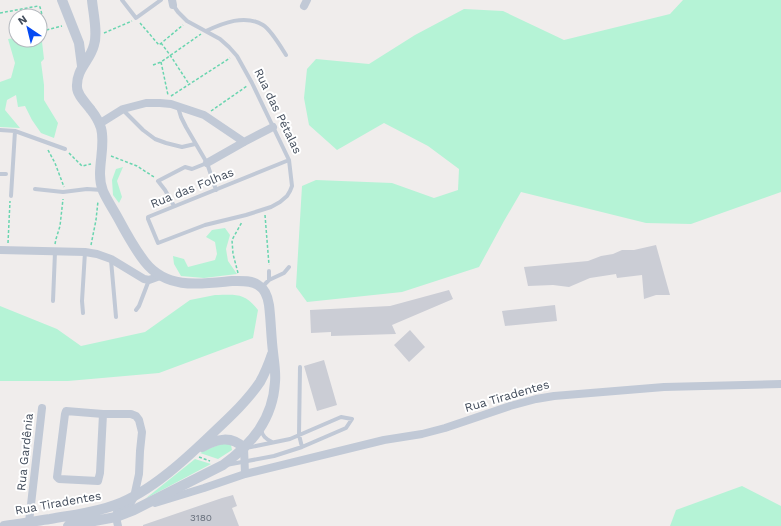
<svg xmlns="http://www.w3.org/2000/svg" width="781" height="526" viewBox="0 0 781 526" font-family="'Work Sans',sans-serif">
<style>
.green{fill:#b5f3d6}
.building{fill:#cbcdd5}
.lines{fill:none;stroke-linecap:round;stroke-linejoin:round}
.path{stroke:#69d5af;stroke-width:1.5;stroke-dasharray:3 2;stroke-linecap:butt}
.service{stroke:#c1c9d6;stroke-width:4}
.minor{stroke:#c1c9d6;stroke-width:8}
.tertiary{stroke:#c1c9d6;stroke-width:10}
.labels{text-anchor:middle;stroke-width:4;stroke-linejoin:round;paint-order:stroke}
.number-label{font-size:10px;fill:#656d7a}
.street-label{font-size:12px;fill:#434d5c;stroke:#fff}
</style>
<rect width="100%" height="100%" fill="#f0edec"/>
<path class="green" d="M683 0H781V192L691 224 646 223 521 192 504 221 479 267 402 292 307 302 296 287 302 186 316 180 392 183 434 198 458 190 459 169 428 146 384 123 337 150 309 125 304 98 307 69 316 59 369 64 415 35 464 9 503 11 564 40 670 14Z
M40 33H41L44 59 41 62 44 85V100L58 123 54 138 41 133 32 120 25 106 18 107 16 95 7 100 5 110 20 128 0 127V82L11 78 15 63 8 39 16 38V40H40Z
M123 167 117 181 122 197 119 203 113 195 112 180 116 169Z
M225 228 230 235 226 249 228 261 237 274 204 278 181 276 174 264 173 256 184 259 188 267 215 260 217 254 215 242 206 237 212 230Z
M215 295C236 295 244 292 258 310L253 338 159 373 68 381H0V306L57 329 81 346 145 332 190 300Z
M225 443 231 445 232 450 218 459 200 453 213 447Z
M195 459 211 464 145 499Z
M742 486 781 506V526H670L676 510Z"/>
<path class="building" d="M656 245 670 295H656L644 299 642 275 617 278 616 274 590 278 569 287 553 285 528 286 524 267 588 261 601 256 613 254 622 250H634Z
M449 290 453 299 392 325 396 334 331 336V332L311 333 310 310 390 306Z
M555 305 557 321 505 326 502 311Z
M410 330 425 347 409 362 394 345Z
M324 360 337 405 317 411 304 366Z
M233 495 237 506 232 508 239 526H143V525L222 498Z"/>
<g class="lines">
<path class="path" d="M0 13 38 6 40 7 46 30 62 26
M140 23 159 45 183 25
M104 33 132 21
M161 43 170 55 189 84
M161 62 168 95
M153 65 161 62 201 34
M171 96 230 58
M211 111 247 86
M48 150 55 163 64 187
M69 153 82 166 91 164
M111 156 137 166 154 177
M265 215 269 265
M8 243 10 201
M55 244 56 239 60 226 63 199
M91 245 96 220 98 201
M238 273 233 254 232 240 242 222
M199 457 210 461"/>
<path class="service" d="M122 0 136 18 161 0
M173 5 178 12 187 21 220 39 229 47 237 56 252 83 289 160 292 186 290 191 287 196 280 202 271 207 246 215 205 225 158 243 148 219V217L289 160
M206 31C223 23 245 14 263 25 271 30 281 47 286 55
M178 107 181 117 186 127 207 163 216 190
M123 110 143 130 155 139 166 143 182 147 195 144
M0 130 15 131 65 149
M0 174H6
M35 189 63 192 87 189 102 190
M11 196 15 131
M174 206 165 190 158 181 185 167 192 169 207 163
M111 260 116 317
M269 280V271
M262 287 269 280 284 273 289 267
M53 301 55 252
M136 310 139 306 149 280
M83 313 82 301 85 252
M300 367 299 435 302 447
M261 429C262 436 266 439 272 442
M226 465 274 456 302 447 346 428 352 419 341 417 290 439 246 448"/>
<path class="minor" d="M172 0 173 5
M304 6 307 0
M99 124 123 109 146 103H160L171 104 204 115 244 142
M207 163 244 142 273 127
M0 250 85 252 97 254 111 259 144 279 149 280 160 276
M103 414 100 473 98 481 59 479 57 477 65 414 66 411 103 414H131L136 416 139 420 142 432 140 451 139 474 134 497 130 504 117 512 116 517 118 526
M244 448 245 474
M155 503 204 488 245 474 384 440 422 434 445 428 510 406 536 399 554 396 664 387 781 384
M29 522 42 408"/>
<path class="tertiary" d="M62 0 79 43 82 66
M202 447C217 439 231 435 244 448
M4 526C20 524 35 521 50 519 72 515 94 513 115 505 151 492 188 457 215 431 231 416 248 400 260 382 265 373 269 363 272 354
M68 526 116 517 134 510 223 465C252 444 273 419 275 382 276 372 274 362 273 352 271 336 271 321 269 305 268 298 265 289 258 285 251 280 240 281 232 281 201 284 167 290 145 262 134 248 126 233 118 218 113 209 107 200 103 191 101 186 100 179 100 174 100 159 105 142 101 128 99 122 95 115 91 110 86 103 77 95 77 87 76 69 90 61 94 45 98 33 93 12 92 0"/>
</g>
<g class="labels">
<g class="number-label">
<text x="201" y="521">3180</text>
</g>
<g class="street-label">
<text transform="translate(278 111) rotate(64)" y="4">Rua das Pétalas</text>
<text transform="translate(192 188) rotate(-22)" y="4">Rua das Folhas</text>
<text transform="translate(507 396) rotate(-16)" y="4">Rua Tiradentes</text>
<text transform="translate(25 452) rotate(-84)" y="4">Rua Gardênia</text>
<text transform="translate(58 503) rotate(-10)" y="4">Rua Tiradentes</text>
</g>
</g>
<g transform="translate(28 28) rotate(325)"><circle r="19" fill="#ffffff" stroke="#b4b8be"/>
<path d="M0-3L7 15L0 10L-7 15Z" fill="#054af2"/>
<text y="-6" font-size="11" font-weight="bold" text-anchor="middle" fill="#434d5c">N</text>
</g>
</svg>
